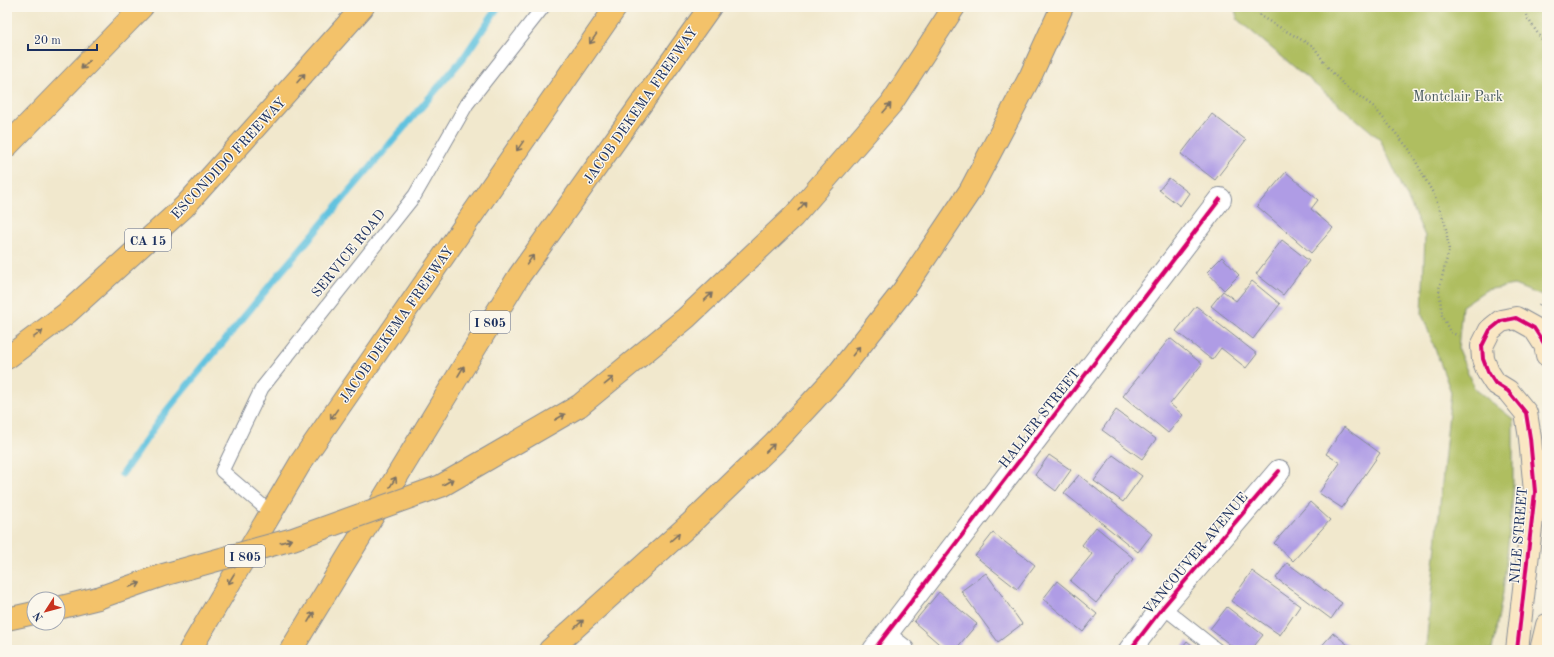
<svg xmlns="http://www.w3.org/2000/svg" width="1554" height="657" viewBox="0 0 1554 657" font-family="'Old Standard TT',serif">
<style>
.green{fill:#afbe61;stroke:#657660}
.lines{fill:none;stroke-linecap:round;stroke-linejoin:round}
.stream{stroke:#61c2df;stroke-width:7}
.building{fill:#af9ce5}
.lane-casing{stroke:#868c96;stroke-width:15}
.street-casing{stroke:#868c96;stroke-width:24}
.secondary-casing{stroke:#868c96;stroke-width:24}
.highway-casing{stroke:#868c96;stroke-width:24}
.path{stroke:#868c96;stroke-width:2.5;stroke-dasharray:1 3;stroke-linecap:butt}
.lane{stroke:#fff;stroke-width:13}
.street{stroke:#fff;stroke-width:22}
.secondary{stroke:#fae7c3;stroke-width:22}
.highway{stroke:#f3c26a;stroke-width:22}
.highway-bridge-casing{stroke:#868c96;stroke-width:24;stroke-linecap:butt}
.highway-bridge{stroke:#f3c26a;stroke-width:22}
.cycleway-casing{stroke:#fbf7ec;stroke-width:6}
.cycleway{stroke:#d6006c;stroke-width:4}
.oneway{stroke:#7c7163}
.labels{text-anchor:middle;stroke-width:3;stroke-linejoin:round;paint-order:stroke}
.shield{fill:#fbf7ec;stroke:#5e6b89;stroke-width:1}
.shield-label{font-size:13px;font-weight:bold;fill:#1b2f5e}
.park-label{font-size:14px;fill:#475a5f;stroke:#fbf7ec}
.street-label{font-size:14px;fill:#1b2f5e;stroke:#fbf7ec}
</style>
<rect width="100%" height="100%" fill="#fbf7ec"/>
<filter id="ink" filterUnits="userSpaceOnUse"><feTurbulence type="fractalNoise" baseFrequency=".025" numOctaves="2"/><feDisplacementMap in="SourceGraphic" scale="8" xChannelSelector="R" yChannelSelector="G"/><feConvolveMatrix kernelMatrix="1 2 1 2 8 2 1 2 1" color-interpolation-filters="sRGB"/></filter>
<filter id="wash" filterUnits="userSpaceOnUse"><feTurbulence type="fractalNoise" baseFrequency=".012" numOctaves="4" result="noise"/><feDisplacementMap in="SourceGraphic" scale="16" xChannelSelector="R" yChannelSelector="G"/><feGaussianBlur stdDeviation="0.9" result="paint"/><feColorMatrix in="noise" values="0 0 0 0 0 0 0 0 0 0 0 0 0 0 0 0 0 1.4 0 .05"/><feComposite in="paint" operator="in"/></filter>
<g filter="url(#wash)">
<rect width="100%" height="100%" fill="#f1e8cd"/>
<path class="green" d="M1234 7H1547V298L1514 285 1486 290 1462 306 1458 349 1474 388 1513 419V495L1503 593 1492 650H1424L1426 646 1451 392 1422 314 1425 236 1380 139 1238 20Z"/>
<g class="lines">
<path class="stream" d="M122 474 163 415 281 272 464 57 498 7"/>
</g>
<g id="blocks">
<path class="building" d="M1212 114 1246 140 1215 180 1181 154Z
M1286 172 1318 200 1311 209 1333 228 1311 253 1257 206Z
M1169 178 1189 193 1180 206 1159 190Z
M1282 240 1309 261 1283 295 1256 274Z
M1222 257 1239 275 1224 290 1207 272Z
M1252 281 1280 304 1253 339 1211 306 1223 291 1236 301Z
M1196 306 1257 354 1246 368 1221 348 1212 360 1176 331Z
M1170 338 1202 364 1170 404 1183 415 1168 433 1123 396Z
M1116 410 1156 439 1142 459 1102 430Z
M1344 427 1380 453 1342 508 1319 493 1340 463 1326 454Z
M1049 455 1071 470 1056 491 1035 475Z
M1113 455 1142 476 1123 502 1094 481Z
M1079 475 1152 534 1138 552 1064 493Z
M1310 502 1330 520 1293 561 1274 543Z
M1096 527 1133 558 1096 603 1070 581 1092 554 1082 545Z
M993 533 1035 565 1017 589 975 556Z
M1287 563 1342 603 1331 619 1276 578Z
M1252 571 1300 606 1280 635 1231 601Z
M986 573 1022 624 998 642 961 591Z
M1057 581 1097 614 1083 632 1043 599Z
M939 592 977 624 955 650H946L914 622Z
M1227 607 1263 635 1251 650H1237L1210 629Z
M1333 633 1353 649 1352 650H1318Z
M1187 641 1198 650H1180Z"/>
</g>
</g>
<g filter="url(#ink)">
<use href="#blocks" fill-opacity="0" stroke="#868c96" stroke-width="1"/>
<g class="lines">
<defs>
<path id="lane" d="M271 513 222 471 262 388 415 195 467 104 543 7
M1163 607 1217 650"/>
<path id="street" d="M885 636 903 650
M874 650 1220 199
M1130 650 1163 607 1279 471"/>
<path id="secondary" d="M1517 650 1535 492 1530 438 1526 413 1508 391 1495 383 1488 372 1483 359 1482 346 1490 330 1501 321 1516 318 1534 328 1545 345 1547 355
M1541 650 1547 625"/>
<path id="highway" d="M7 146 142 7
M7 358 67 313 184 207 363 7
M579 406 686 318 793 217 891 104 954 7
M58 608 98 598
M7 619 34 613
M190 650 301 462 616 7
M291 650 519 276 710 7
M550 650 691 523 774 443 837 375 903 291 970 191 1031 75 1062 7"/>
</defs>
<use href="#lane" class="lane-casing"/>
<use href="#street" class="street-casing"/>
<use href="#secondary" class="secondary-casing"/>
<use href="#highway" class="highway-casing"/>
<path class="path" d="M1257 7 1260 16 1314 47 1329 69 1346 87 1373 106 1409 149 1434 195 1445 223 1449 250 1439 289 1442 315 1450 332 1461 337
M1525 7 1528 19 1547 47
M1539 305 1547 295"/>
<use href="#lane" class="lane"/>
<use href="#street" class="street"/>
<use href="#secondary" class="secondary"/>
<use href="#highway" class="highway"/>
<defs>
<path id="highway-bridge" d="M98 598 163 575 293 539 441 486 579 406"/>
</defs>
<use href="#highway-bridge" class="highway-bridge-casing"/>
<use href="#highway-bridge" class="highway-bridge"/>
<defs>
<path id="cycleway" d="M874 650 1220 199
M1130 650 1163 607 1279 471
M1517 650 1535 492 1530 438 1526 413 1508 391 1495 383 1488 372 1483 359 1482 346 1490 330 1501 321 1516 318 1534 328 1545 345 1547 355"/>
</defs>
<use href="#cycleway" class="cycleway-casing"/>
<use href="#cycleway" class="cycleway"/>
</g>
<defs><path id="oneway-shaft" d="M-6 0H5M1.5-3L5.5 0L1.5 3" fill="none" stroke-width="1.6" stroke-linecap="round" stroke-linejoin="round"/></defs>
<g class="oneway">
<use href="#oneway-shaft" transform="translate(593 39) rotate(125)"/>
<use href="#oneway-shaft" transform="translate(85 65) rotate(134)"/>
<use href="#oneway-shaft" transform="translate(301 78) rotate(-49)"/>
<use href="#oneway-shaft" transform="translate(887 108) rotate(-49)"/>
<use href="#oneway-shaft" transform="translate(520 146) rotate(125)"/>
<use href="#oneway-shaft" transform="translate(802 206) rotate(-49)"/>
<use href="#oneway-shaft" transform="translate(530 260) rotate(-55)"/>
<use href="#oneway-shaft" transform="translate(708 297) rotate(-44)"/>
<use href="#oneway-shaft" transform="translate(38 334) rotate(-36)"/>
<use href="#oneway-shaft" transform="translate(856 351) rotate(-52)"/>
<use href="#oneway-shaft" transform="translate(461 371) rotate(-59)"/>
<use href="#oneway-shaft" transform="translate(609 381) rotate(-39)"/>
<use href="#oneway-shaft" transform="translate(334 414) rotate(125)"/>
<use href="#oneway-shaft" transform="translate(560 417) rotate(-30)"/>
<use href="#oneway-shaft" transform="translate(770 448) rotate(-44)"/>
<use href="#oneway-shaft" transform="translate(393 482) rotate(-59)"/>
<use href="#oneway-shaft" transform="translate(448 482) rotate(-30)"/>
<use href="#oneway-shaft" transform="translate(675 537) rotate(-42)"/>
<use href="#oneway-shaft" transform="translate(286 541) rotate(-16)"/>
<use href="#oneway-shaft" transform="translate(231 579) rotate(121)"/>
<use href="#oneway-shaft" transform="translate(135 585) rotate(-20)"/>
<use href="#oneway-shaft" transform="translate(311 617) rotate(-59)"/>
<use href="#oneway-shaft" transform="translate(579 624) rotate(-42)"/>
</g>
</g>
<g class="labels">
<g class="shield">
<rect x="125" y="229" width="46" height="22" rx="3"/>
<rect x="470" y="311" width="40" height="22" rx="3"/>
<rect x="225" y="545" width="40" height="22" rx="3"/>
</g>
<g class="shield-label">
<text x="148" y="245">CA 15</text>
<text x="490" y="327">I 805</text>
<text x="245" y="561">I 805</text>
</g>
<g class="park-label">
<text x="1458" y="101">Montclair Park</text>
</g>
<g class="street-label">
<text transform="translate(640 105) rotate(-55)" y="5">JACOB DEKEMA FREEWAY</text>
<text transform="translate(228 158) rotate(-47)" y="5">ESCONDIDO FREEWAY</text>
<text transform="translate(348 253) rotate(-51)" y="5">SERVICE ROAD</text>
<text transform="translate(396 324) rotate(-55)" y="5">JACOB DEKEMA FREEWAY</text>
<text transform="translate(1039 418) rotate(-52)" y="5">HALLER STREET</text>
<text transform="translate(1518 535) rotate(-85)" y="5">NILE STREET</text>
<text transform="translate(1195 553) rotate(-50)" y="5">VANCOUVER AVENUE</text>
</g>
</g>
<rect width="1554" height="657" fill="none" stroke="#fbf7ec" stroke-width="24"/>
<g transform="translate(46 611) rotate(234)"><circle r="19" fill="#fbf7ec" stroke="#a1a7b3"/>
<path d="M0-3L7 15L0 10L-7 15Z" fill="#c8321e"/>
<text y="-6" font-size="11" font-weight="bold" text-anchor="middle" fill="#1b2f5e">N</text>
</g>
<path d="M28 44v6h69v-6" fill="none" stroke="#1b2f5e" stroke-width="2"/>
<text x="34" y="44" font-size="12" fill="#1b2f5e" stroke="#fbf7ec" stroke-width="3" paint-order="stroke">20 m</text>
</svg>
